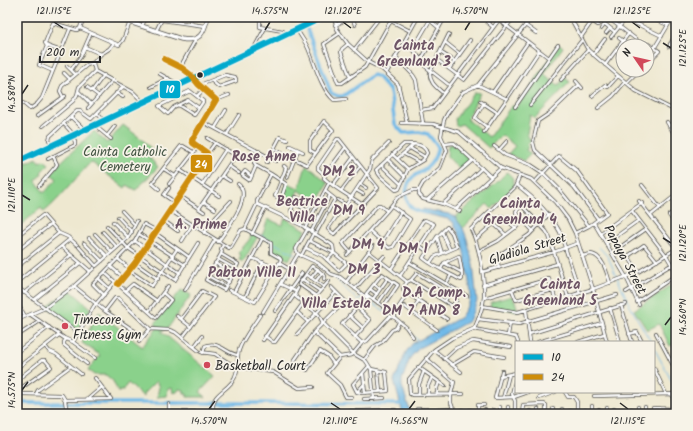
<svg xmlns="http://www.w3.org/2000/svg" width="693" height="431" viewBox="0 0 693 431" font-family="Kalam,sans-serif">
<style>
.green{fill:#8ad18b;stroke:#5a7e5b}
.water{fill:#70b9e8;stroke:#4e728a}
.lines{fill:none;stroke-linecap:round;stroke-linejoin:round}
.stream{stroke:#70b9e8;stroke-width:1}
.river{stroke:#70b9e8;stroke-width:3.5}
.minor-casing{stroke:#484744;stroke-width:4}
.major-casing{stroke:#484744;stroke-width:5}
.minor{stroke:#fff;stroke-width:2.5}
.major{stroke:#fff;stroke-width:3.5}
.bus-1-casing{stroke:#f7f3e8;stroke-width:9}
.bus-2-casing{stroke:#f7f3e8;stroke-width:9}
.bus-1{stroke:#00a9ce;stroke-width:6}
.bus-2{stroke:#ce8d09;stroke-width:6}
.ticks{fill:none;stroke:#2b2b2b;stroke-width:1.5}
.bus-dot{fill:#2b2b2b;stroke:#f7f3e8;stroke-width:1.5}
.poi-dot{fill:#d1495b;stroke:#f7f3e8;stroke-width:1.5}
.labels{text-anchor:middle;stroke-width:3.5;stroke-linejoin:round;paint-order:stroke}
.park-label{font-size:13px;fill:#435443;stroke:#f7f3e8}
.street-label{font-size:13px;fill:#2b2b2b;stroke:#f7f3e8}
.poi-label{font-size:13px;fill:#2b2b2b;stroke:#f7f3e8;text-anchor:start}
.neighbourhood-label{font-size:14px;font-weight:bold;fill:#6e5566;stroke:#f7f3e8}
.line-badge{stroke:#f7f3e8;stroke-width:1.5}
.badge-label{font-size:11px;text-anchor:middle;font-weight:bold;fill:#fff}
.neatline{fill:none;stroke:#2b2b2b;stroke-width:1.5}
.ticks-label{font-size:10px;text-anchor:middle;fill:#2b2b2b}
</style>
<rect width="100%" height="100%" fill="#f7f3e8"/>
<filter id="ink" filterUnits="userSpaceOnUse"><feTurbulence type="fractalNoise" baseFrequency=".025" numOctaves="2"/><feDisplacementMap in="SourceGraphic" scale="8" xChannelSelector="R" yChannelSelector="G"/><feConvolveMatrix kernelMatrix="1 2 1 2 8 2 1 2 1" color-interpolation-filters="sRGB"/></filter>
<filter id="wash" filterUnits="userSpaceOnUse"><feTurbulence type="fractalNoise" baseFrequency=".012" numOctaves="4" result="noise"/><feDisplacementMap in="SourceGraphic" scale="16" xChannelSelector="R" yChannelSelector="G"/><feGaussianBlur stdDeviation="0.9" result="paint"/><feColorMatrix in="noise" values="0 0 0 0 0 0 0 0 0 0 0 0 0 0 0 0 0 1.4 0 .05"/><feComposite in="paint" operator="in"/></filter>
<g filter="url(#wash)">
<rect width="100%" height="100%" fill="#eee8d0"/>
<path class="green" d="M560 44 563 47 544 74 558 86 565 78 570 82 535 118 530 115 527 134 531 142 527 143 528 147 526 150 531 154 524 161 508 154 515 146 502 135 489 148 462 124 456 126 455 119 475 92 480 93 467 119 489 137 512 105 516 108Z
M123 125 144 141 153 151 149 157 158 167 136 190 127 185 125 188 91 162C75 178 62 197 44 212L41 208 17 228V175L20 166 24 164 22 160 25 159 27 163 37 158 39 162 44 160 49 164 41 172 42 173 36 181 44 193 57 179 51 174 62 161 94 131 107 143Z
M453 144 471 160 460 170 447 156 448 145Z
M306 166 312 169 328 183 318 202 298 190 293 203 282 198 287 183 299 188Z
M507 172 512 177 515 186 492 209 487 204 463 228 455 217 494 185Z
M285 218 306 230 289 260 273 252V242L262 236 268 219 282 225Z
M252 234 258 236 243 262 239 260 241 255 238 253 249 240Z
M676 282V343L670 346 659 324 647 330 634 310Z
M70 290 91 308 78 330 47 307Z
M181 290 191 295 168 328 161 331 215 376 200 392 206 397H187V394H184V390L179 389 177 392 173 393 172 388 168 389 167 396 157 397 159 387 156 381 144 393V397L128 383 122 391 118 392 113 381 106 375H94L88 370 100 355 82 343 99 312 142 347 158 327 155 323Z
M512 296 514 301H515L518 311 490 307 491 302Z"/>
<path class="water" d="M423 209 449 214 455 217 463 228 467 239 473 264 477 301 469 321 419 348 410 358 402 380V386L411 414H403L394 381 406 352 413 343 427 336 461 317 469 303 471 293 462 241 453 222 448 219 422 213Z"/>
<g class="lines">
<path class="stream" d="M259 234 283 248
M599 247 608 257 630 306 651 342
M285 249 297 255
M333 276 358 301 361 297 394 316
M414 336 418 341
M654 348 676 389"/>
<path class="river" d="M295 17 302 21 307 29 331 93 338 96H343L373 75 378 77 390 91 395 124 403 133 419 132 428 134 438 147C435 159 431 166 421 172 418 174 413 176 411 179 405 187 404 202 412 208 416 212 422 212 427 213
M17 403H262L403 404"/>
</g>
</g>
<g filter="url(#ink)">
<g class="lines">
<defs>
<path id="minor" d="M260 17V27L283 31 286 34
M334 17 337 29 348 44 368 62 382 69 398 84 407 123 433 124 459 132 501 168 531 179 555 202 568 219 575 233 593 289 607 342
M426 17 439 28
M537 17 542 21
M570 17 588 50 636 91 676 111
M607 17 637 40
M649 17 668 25
M626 18 631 22
M162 20 205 26
M499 20 549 58
M391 21 410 31
M592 21 598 25
M487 22 493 27
M635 23 662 36
M190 24 191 17
M637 24 639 17
M335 25 350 18 353 19 355 25
M525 25 536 33
M142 26 146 17
M80 28 119 45 123 40 130 22
M297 29C300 36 305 41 308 48 315 64 321 89 334 100L346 99
M601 29 605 24 615 32
M156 31 163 17
M340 33 324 44 338 83H342L365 67 389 24 395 17
M606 33 610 28
M581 37 595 17
M611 37 627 17
M619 38 629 46
M445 42 460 54
M404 43 413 49 425 66
M348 44 342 49 341 52 350 77
M670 44 676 47
M47 46 45 43 53 23 77 30 80 28 84 17
M47 46 39 65 53 71
M47 46 61 51
M645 46 648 44 659 51 647 63
M85 47 101 54
M655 47 673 17
M669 47 676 32
M413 49 430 20
M617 49 623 54
M253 50 265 28
M354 50 380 17
M440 52 454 61
M593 55 605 39
M396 57 413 75 416 80 423 123
M436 59 464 80 514 17
M421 60 445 17
M93 63 95 71 133 92 143 102
M93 63 101 54 109 49 114 43
M605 65 629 33
M67 66 75 74
M426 67 449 85
M182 68 183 62 196 39
M449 69 470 40
M71 70 81 56 91 33
M632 70 635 74
M387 72 418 17
M64 73 70 79
M160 74 174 82 177 86
M561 80 588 50
M576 81 582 88
M626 83 639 70
M200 85 225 75 235 77 236 79V81L219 87 212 81
M478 85 507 99
M579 85 550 113 538 121 533 142 535 150 574 187 598 219
M87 87 99 96
M151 87 168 78
M78 91 91 104
M92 91 104 75
M493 92 528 42
M116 93 123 97
M443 93C436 87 429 82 430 72L449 34
M197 96 204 89
M592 96 605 85 608 87 618 76
M63 97 60 91 62 86 87 65 93 63
M216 100 229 95
M480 101 498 113
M23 103 30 109 37 104 42 98 70 29
M484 103 475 118 487 127
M178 105 194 115 195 114 203 102V101L190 91 159 106 168 114 174 107 188 100 199 108
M530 105 582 40
M515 107 558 45
M88 108 113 80
M598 108 613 96 625 82
M421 110 433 108 501 17
M97 113 104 121
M37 116 65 96
M71 117 85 130
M203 122 276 161
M667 122 676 137
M401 123H407
M64 124 74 135
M96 124 100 130 111 139
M43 126 73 101 77 95 79 87 95 71
M669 126 676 121
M215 128 226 110
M484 132 507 99 539 51
M227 134 239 115
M107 136 115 126
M207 138 245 161
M404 144C413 144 424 143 427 153L423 160 408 169 399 189 396 190 381 177 376 170Z
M445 144 454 143 491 177
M52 145 49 140 50 136 77 111H80L91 119 123 87
M290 146 303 152
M494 146 505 155 531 165 543 173 559 189 589 226
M410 148 425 157
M274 149 307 165 333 130 324 121 310 141V150L315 153
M499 150 507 141
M259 151 254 163 255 165 271 174 286 184 281 199
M207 154 215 143
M392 154 408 169
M404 154 419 162
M675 156 676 157
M48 159 75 145V142L73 136
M387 159 405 177
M397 159 413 145
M17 162 323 17
M267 162 280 137 287 140
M381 165 401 184
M229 166 239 173
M284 166 286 168 275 196 288 202
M164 169 175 176
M180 170 219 196
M325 175 345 148
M222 176 230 181
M251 176 245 171 242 175 249 180H250L256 166
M287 178 298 150
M535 182 559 156 577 171 607 213 589 226 575 233
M169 184 198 147
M360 184 366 188
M202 185 226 149
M333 185 353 158
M517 185C534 198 549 212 560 232L580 293
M642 185 660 208
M39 186 56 166 57 164 53 156
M169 188 164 195 176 203
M159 189 152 183 181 146H183L193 152
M356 190 363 194
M341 191 360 166
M180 196 204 212
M338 200 346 205
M427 200 473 160
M639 201 676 248
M204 202 215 209
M294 203 308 211
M257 204 301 225 331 244 333 246 334 253
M443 204 482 168
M363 205C350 196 335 189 324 178L325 175 318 169V167L337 139H339L378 188 334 234 328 229 340 211 346 205 370 169 372 160 389 143
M200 207 236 155
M456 209 501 168
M676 210 669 215 676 226
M122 211 135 225
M171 211 229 248 231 247 241 230 245 229
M460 211 443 204 423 199 419 194V190L423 183 440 168 446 153 447 150 441 136 444 120 447 114 463 92 478 85 532 17
M632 211 666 255 676 272
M651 215 676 195
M118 217 132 232
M164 221 178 231
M113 222 128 237
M594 223 626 277 639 305
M494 224 506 235
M301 225V224L311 205 296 197 291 211 304 219
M107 226 128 248
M305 228 329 183
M245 229 257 204V201L271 174
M370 231 389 248 393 247 410 219 392 206
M533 231 516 213V211L521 207H523L546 231 549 236 568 297
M103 232 117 247
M311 232 330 195
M442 232 450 250
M155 233 189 257
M204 233 217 216 231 201
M601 233 642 203
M95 234 112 252
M139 234 173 256
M252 234 265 208
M315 235 335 199 325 191
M17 236 43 215 59 233 68 237 77 245
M437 237 442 253
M89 238 107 256
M476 239 502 216 516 228
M135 241 167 264
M182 241 192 225
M218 242C226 230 254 196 238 184
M382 242 401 212
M84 243 102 261
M607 243 639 220
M420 246 427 251
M62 247 90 271
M79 247 96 266 128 238 137 221
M128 248 175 280 198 243
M306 248 323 256 339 271 346 264 345 262 334 253 310 241
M17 251 51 224
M479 251 498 241 524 221
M350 252 344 245 343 243 378 205H380L387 211
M369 252 406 281
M612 253 646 229
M221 254 238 264 224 290 206 280Z
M221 254 222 251 221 249 223 245
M298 254 318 263 331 274 340 277 367 298 369 296
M298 254 296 249 307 230
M347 255 387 211 398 197 413 190H419
M301 256 313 234
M582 256 591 254C603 256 607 273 610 283
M172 257 185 265
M252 258 276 268
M118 259 131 270
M218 259 236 269
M327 260 334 253
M409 262 467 296
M135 263 158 279
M215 263 233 274
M279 263 289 269
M430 263 434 257 457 247 452 233 447 227 437 237 423 258C434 267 448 273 461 280L462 279V272L459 256 444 263 441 269
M444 263 461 272
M167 264 180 273
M350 266 355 271
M17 267 59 233
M111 267 124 278
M213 268 231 278
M499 268 497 259 498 256 529 235 549 214
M391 269 423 221 425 220 434 224 400 276
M130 271 152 286 177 249
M211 271 229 282
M482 272 554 252 578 243
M638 272 628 256 644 245 657 261
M105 273 156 318 171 300 163 293
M306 274 324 287
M208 276 226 286
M311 278 318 269
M99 279 109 288
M302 279 320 291
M411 280 417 273 448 292 449 294 445 301
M316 281 322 273
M17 282 70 239
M346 282 373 246
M407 282 403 288 404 291 447 319
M407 282 411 280 457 309
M118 284 135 263 207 155V153L193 143 192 140 216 100 198 84 191 75 182 68 164 59
M280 284 295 291
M374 284 380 289
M446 284 451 275
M483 285 557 264
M74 286 105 311 142 336
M17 287 79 333
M331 287 348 304
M355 289 384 256
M370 289 377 294
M126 290 133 284 157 301
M185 290 215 240
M229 290 255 302 281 260 280 258 271 253V243L245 229
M512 290 516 300 553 290
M234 292 262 239
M626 292 676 262
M24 293 71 255
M295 294 296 297 319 315 323 323 354 354 366 361 371 369 374 399
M104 295 93 284 135 241 144 224 157 231
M316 296 299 284 312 266 316 268 325 276 324 279
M245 297 263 262
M484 298 549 279 556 301
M373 299 388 278
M34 300 80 263
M637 302 676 275
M17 303 25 316
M378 303 393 282
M360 304 342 324 362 343
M308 305 329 281
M621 305 632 342
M404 306 437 330
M452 306 457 300
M482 306 518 312 593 289 638 272 676 249
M383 307 398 285 382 274 366 294 394 314 404 299
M610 308 620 342
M526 310 530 342
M105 311 115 298H118L150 329 169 330 175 332 199 351
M149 311 168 286
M275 311 302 273
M412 311 419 300
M263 312 298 254
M297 312 308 322
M31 315 64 338 73 342 95 358
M349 315 363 328
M177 316 191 327
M395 318 406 327 413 337
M181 319 202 291 214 297 182 338
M478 319 519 324 617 295
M17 320 45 308 74 286 94 268
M474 329 516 337 518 342
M314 332 340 357
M656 333 676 371
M297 334 336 292
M529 334 626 304
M629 334 637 332 642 342
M508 335 510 323
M17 336 40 321
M265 336 273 342H275L304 302
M355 337 370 320 357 307
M66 339 64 342V345L87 364
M263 340 295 294 298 288
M73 342 94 306 115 282
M139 342 150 329
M538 342 602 323
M578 342 604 334
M45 346 49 351 56 354 81 374
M194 347 202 336
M434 350 461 372
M17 352 49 327
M201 352 215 354 229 363 250 369 273 372 299 388 313 387
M203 353 205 346C219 340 226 354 238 355
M426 358 454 382 451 394V403L455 414
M444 359 456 348 473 341 511 347
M364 360 375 346 382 342 392 330 396 328 399 322
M294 361 314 332 345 301
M452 365 474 352 504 357
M369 366 353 384 357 392 362 393 388 391 386 372 371 369
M418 367 445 386
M17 368 59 335
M654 368 666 394
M307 370 320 351 328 356 334 364
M378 371 380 392
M502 371 495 398 514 397 528 392
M363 373 365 393
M500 376 516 373
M95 378 111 399
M17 380 42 360H45L51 367 17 391
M17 383 19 390 23 394 62 395 65 400 67 414
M357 392 364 384
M565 392 568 397H574L577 402V414
M36 394 38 390 71 366
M437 394V388L439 382
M463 394 412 395 410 394 409 379 434 350 452 338 473 329 475 327C479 318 483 307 484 297 485 279 479 245 471 229L515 187 520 175
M672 394 675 406 674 414
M419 395V384L424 371
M428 395V386L432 377
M594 396 672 394 676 392
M351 397H346L340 385 327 373 340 357 352 355 362 343 367 341 390 316 395 318V316
M503 398 509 375
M539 398 555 392
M88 399 102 387
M364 399 384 398
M65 400 111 399
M508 407V414
M17 408V414
M417 409 436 410 454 409
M427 409V414
M462 410V414
M169 411V404
M214 412 317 413 330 412 395 410V414
M60 414V412H208
M212 414C213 392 220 396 232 382 240 371 236 361 239 350 243 338 253 326 260 315
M436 414V410
M470 414V410
M478 414V405H484
M485 414V410
M493 414V410
M500 414V407
M515 414V401L512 394 516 378
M522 414 523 405 544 404 546 405V414
M530 414V411
M538 414V409
M553 414V409
M562 414V409
M570 414V411
M585 414V410
M592 414V406
M599 414V410
M607 414V408
M614 414V409
M622 414V410
M630 414 631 409
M638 414V407
M645 414V407
M653 414V408L676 409
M659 414V408"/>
<path id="major" d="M114 17 181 39C200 43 204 33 208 17"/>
</defs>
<use href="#minor" class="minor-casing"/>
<use href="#major" class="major-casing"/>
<use href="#minor" class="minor"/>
<use href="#major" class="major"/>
<defs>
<path id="bus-1" d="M17 162 323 17"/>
<path id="bus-2" d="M118 284 135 263 207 155V153L193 143 192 140 216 100 198 84 191 75 182 68 164 59"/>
</defs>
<use href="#bus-1" class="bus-1-casing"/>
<use href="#bus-2" class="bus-2-casing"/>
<use href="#bus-1" class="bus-1"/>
<use href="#bus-2" class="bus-2"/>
</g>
</g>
<path class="ticks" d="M54 22 63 28M343 22 351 28M632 22 640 28M265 30 270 22M465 30 470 22M663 43 671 48M22 94 28 85M22 195 30 200M663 238 671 243M665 325 671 317M22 390 28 382M331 403 340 409M620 403 628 409M209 409 215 401M409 409 415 401"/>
<circle class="bus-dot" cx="200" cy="75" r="3.5"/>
<g class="poi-dot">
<circle cx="65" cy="326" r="4"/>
<circle cx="207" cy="365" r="4"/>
</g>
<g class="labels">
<g class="park-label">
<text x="125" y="156">Cainta Catholic<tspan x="125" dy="15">Cemetery</tspan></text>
</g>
<g class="street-label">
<text transform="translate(527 248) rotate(-17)" y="5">Gladiola Street</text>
<text transform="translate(626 259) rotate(62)" y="5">Papaya Street</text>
</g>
<g class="poi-label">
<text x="73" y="324">Timecore<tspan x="73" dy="15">Fitness Gym</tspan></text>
<text x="215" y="370">Basketball Court</text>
</g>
<g class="neighbourhood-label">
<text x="414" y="50">Cainta<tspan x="414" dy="16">Greenland 3</tspan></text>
<text x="264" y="161">Rose Anne</text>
<text x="339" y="176">DM 2</text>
<text x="302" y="206">Beatrice<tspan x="302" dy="16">Villa</tspan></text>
<text x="520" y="208">Cainta<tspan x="520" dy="16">Greenland 4</tspan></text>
<text x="349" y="215">DM 9</text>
<text x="201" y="229">A. Prime</text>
<text x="368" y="249">DM 4</text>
<text x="413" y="253">DM 1</text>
<text x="364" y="274">DM 3</text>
<text x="252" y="277">Pabton Ville II</text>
<text x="560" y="289">Cainta<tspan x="560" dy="16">Greenland 5</tspan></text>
<text x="434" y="297">D.A Comp.</text>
<text x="336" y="308">Villa Estela</text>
<text x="421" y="315">DM 7 AND 8</text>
</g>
</g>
<g class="line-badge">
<rect x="159" y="80" width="22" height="19" rx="4" fill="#00a9ce"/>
<rect x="190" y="154" width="23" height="19" rx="4" fill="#ce8d09"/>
</g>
<g class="badge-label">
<text x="170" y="93">10</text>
<text x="201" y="168">24</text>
</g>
<rect width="693" height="431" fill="none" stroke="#f7f3e8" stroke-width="44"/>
<rect x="515" y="341" width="140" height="52" fill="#f7f3e8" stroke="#a5a39c"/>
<rect x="523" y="354" width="20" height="6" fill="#00a9ce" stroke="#a5a39c"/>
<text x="551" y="361" font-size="12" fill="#2b2b2b">10</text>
<rect x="523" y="374" width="20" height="6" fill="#ce8d09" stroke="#a5a39c"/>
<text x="551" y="381" font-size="12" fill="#2b2b2b">24</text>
<g transform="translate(635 58) rotate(304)"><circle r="19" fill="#f7f3e8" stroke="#a5a39c"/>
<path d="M0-3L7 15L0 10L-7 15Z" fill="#d1495b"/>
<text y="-6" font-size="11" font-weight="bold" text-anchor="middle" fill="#2b2b2b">N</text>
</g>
<path d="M40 56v6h60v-6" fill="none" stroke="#2b2b2b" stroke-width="2"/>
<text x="46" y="56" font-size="12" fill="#2b2b2b" stroke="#f7f3e8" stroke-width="3" paint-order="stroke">200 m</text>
<rect x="22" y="22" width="649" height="387" class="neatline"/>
<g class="ticks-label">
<text x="54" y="14">121.115°E</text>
<text x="270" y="14">14.575°N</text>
<text x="343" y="14">121.120°E</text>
<text x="470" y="14">14.570°N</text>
<text x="632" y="14">121.125°E</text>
<text transform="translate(682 48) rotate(-90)" y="4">121.125°E</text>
<text transform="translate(11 94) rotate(-90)" y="4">14.580°N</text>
<text transform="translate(11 195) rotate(-90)" y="4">121.110°E</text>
<text transform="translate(682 243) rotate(-90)" y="4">121.120°E</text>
<text transform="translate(682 317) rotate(-90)" y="4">14.560°N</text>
<text transform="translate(11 390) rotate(-90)" y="4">14.575°N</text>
<text x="209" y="424">14.570°N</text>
<text x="340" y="424">121.110°E</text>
<text x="409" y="424">14.565°N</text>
<text x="628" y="424">121.115°E</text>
</g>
</svg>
